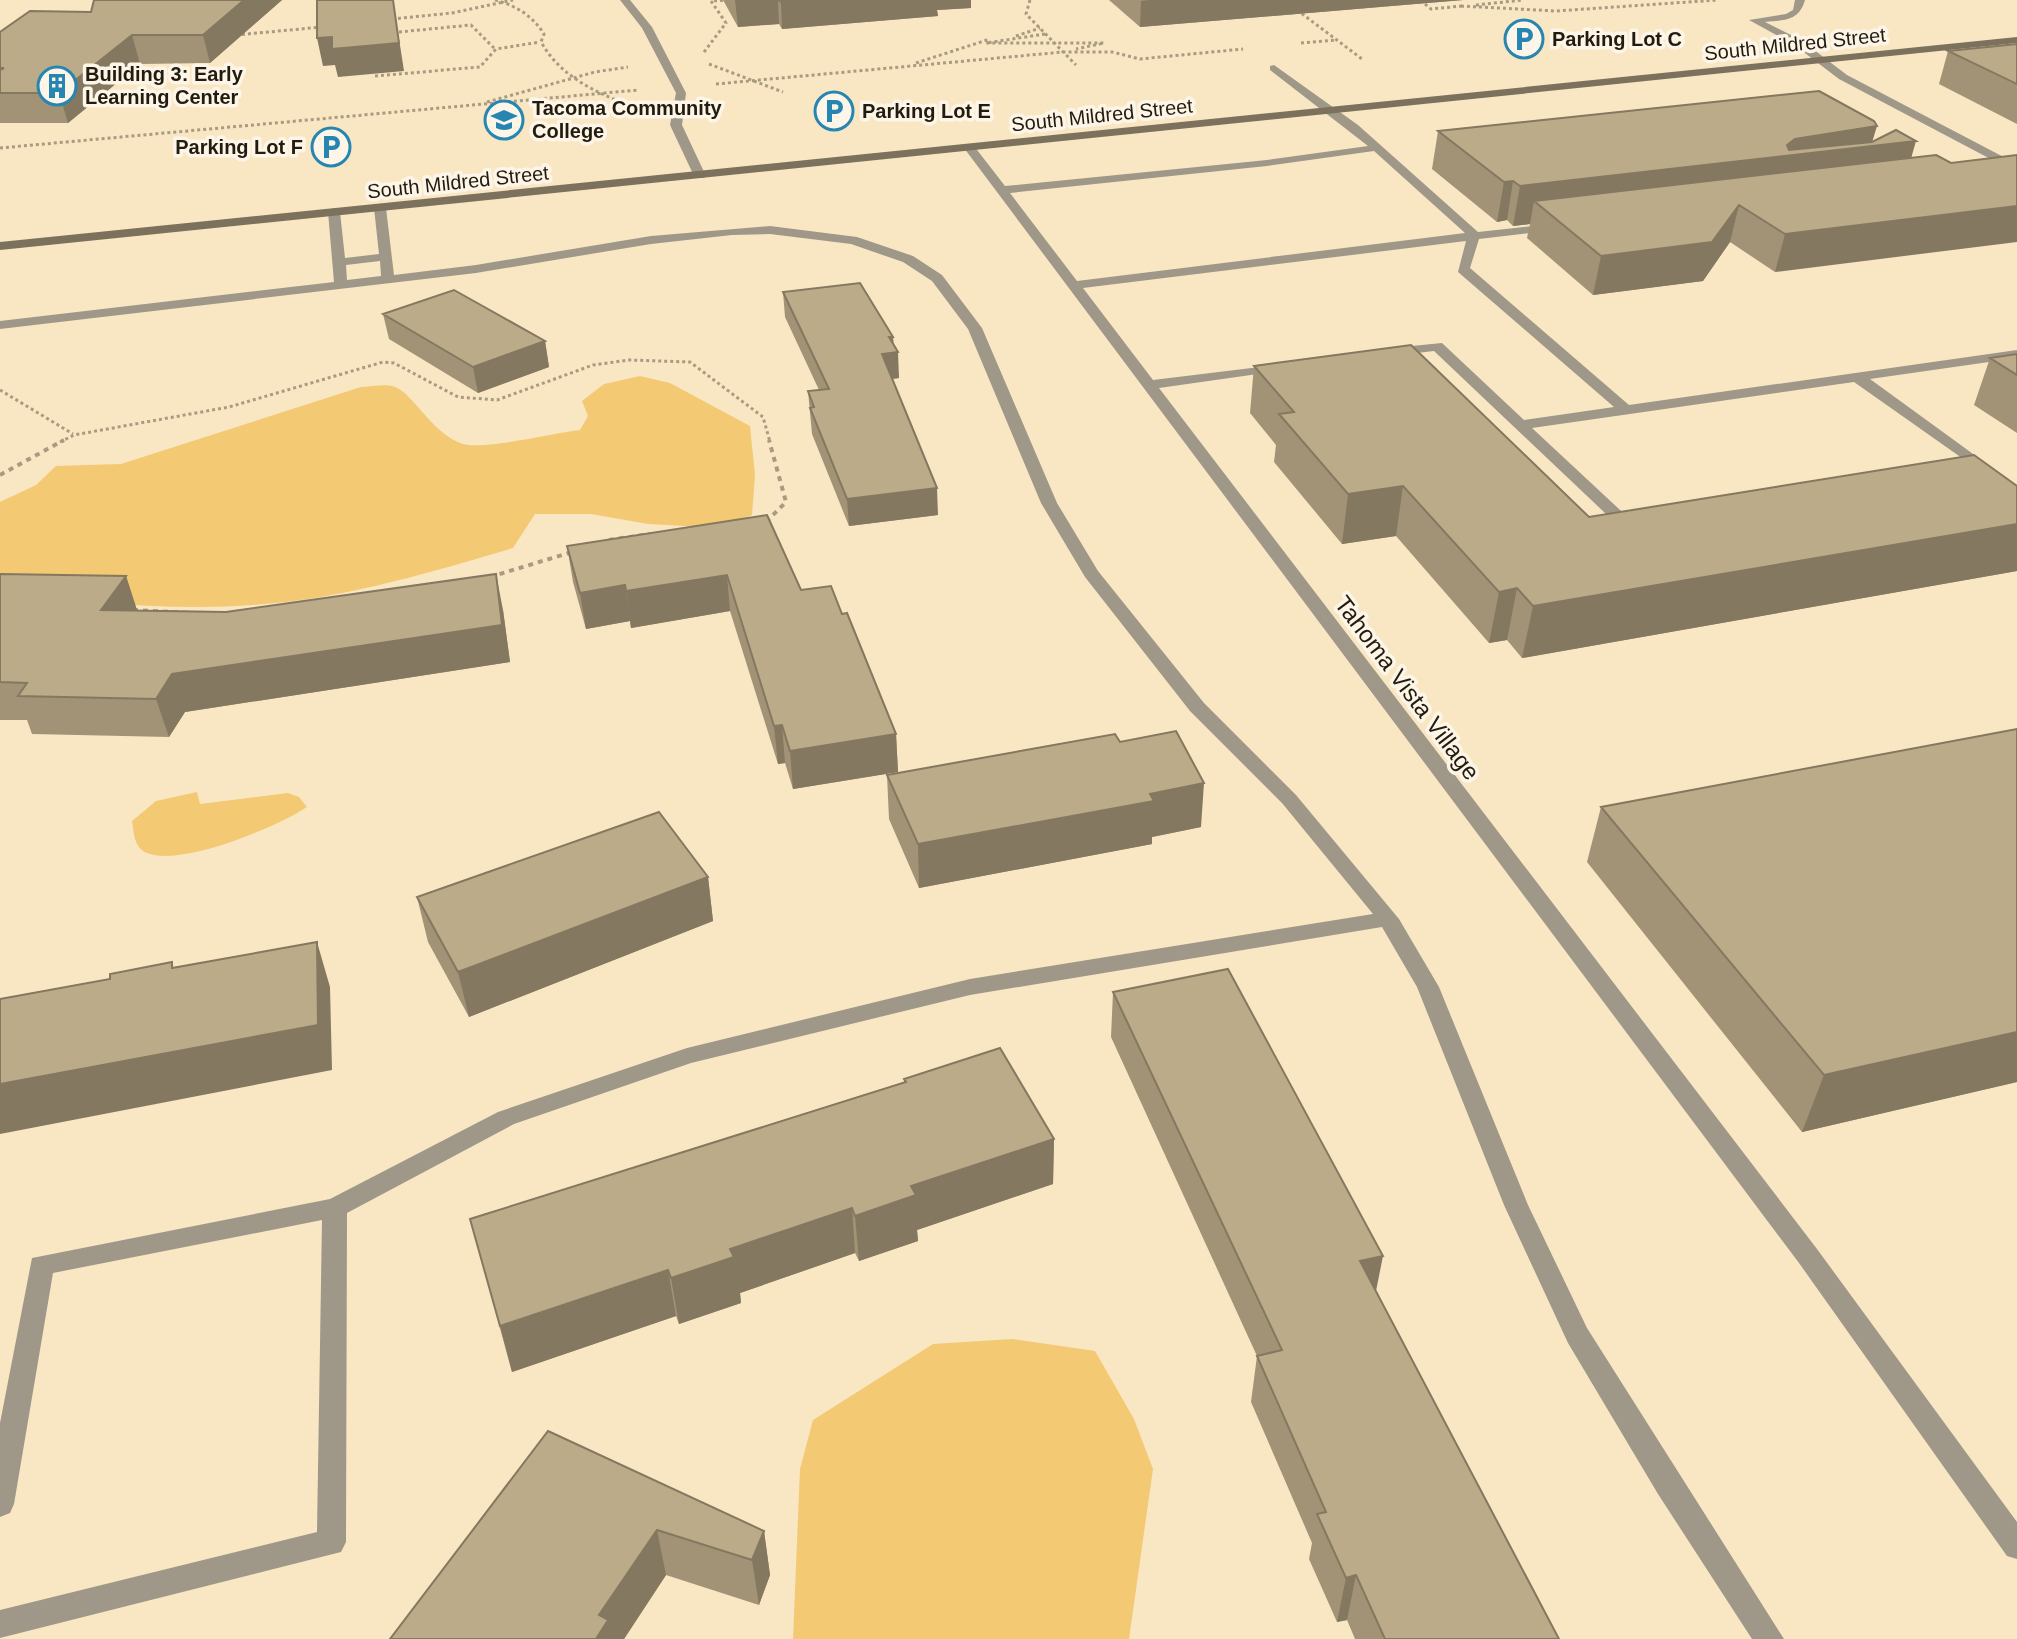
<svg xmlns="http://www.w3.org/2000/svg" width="2017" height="1639" viewBox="0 0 2017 1639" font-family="Arial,sans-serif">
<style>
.water{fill:#f4c973}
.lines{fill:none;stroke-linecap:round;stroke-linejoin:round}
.path-far1{stroke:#a99b81;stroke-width:3;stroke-dasharray:3 3;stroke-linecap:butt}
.path{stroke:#a99b81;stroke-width:4;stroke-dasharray:5 5;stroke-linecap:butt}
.service{fill:#9f9889;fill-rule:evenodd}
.secondary{fill:#7c715c;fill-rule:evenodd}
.wall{fill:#a29376}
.shaded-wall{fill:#847860}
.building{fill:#bcab89;stroke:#847860;stroke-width:2}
.labels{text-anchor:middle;stroke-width:7;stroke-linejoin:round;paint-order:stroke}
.far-poi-label{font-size:20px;font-weight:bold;fill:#221c0f;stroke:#fdf5e7;text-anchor:start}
.far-street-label{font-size:20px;fill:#221c0f;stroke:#fdf5e7}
.street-label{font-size:24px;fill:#221c0f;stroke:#fdf5e7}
</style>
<rect width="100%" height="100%" fill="#f9e7c4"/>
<path class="water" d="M640 376 670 383 750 426 755 475 752 515 721 528 648 524 591 514H535L513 548C435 571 355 595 275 603 183 613 91 602 0 594V502L36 485 56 466 121 464 361 387C370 387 383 384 392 386 412 390 431 434 463 444 484 450 554 433 580 430L588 416 582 401 604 384Z
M197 792 200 804 288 793 299 797 307 807C277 827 181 867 147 853 134 848 134 833 132 821L156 801Z
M1012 1339 1095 1351 1134 1419 1153 1469 1129 1639H793L800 1469 813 1420 933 1344Z"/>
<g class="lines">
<path class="path-far1" d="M495 0C515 5 533 16 544 34L541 42C561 77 595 92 631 106
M1030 0 1026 14 1076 65
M1425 4 1431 9 1462 6
M1476 5 1523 0
M1461 6 1556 11 1718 0
M1297 10 1362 59
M392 19 452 13 513 0
M399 32 471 25 494 48
M1045 34 986 43H1104L1076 49
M236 35 322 27
M1016 36 1040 28
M1301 43 1336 40
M704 52 726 23 711 1 732 0
M916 63 990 39
M709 64 783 92
M375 76 480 67 496 49 540 42
M716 84 1063 52H1112L1140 59 1243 49
M487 102 595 72 628 67
M0 148 638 90
M0 390 73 434
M60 442 74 435 229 407 383 362 394 363 458 397 497 400 593 365 629 360 690 362 763 417 770 442"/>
<path class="path" d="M0 475 64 440
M766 522 786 502 769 440
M609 540 650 534
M490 577 572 552
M133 610 191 613"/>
<path class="service" d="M620 0H630L652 27 686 93 682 125 706 176 704 178 694 176 670 125 676 93 642 28Z
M1795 0H1805C1799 21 1785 20 1765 22L1801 40 1847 75 2017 164V173L1839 79 1793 44 1749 20 1786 14 1793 10Z
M1274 65 1358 125 1478 232 1559 223V229L1555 230 1479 239 1470 268 1629 405 2017 350V358L1870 379 1991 467 1994 470 1986 475 1854 382 1532 428 1633 522 1643 527 1635 532 1624 531 1434 351 1391 356 1384 352 1391 348 1442 343 1524 420 1614 407 1458 272 1466 241 1083 288 1153 380 1285 364V370L1280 371 1159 388 1817 1249 2017 1522V1559L2007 1556 1799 1263 964 148 974 146 1005 186 1267 160 1368 146 1270 70V66ZM1374 151 1465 233 1077 281 1010 193 1267 166Z
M380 204 386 208 394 275 476 265 651 236 770 226 857 237 913 256 942 275 982 328 1057 503 1098 571 1204 703 1296 795 1399 919 1439 987 1528 1205 1587 1328 1784 1639H1752L1658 1494 1568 1343 1504 1205 1417 987 1382 927 970 995 691 1063 514 1124 347 1213 346 1542 341 1552 0 1638V1610L317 1532 322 1220 53 1273 14 1504 10 1513 0 1517V1423L32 1258 330 1199 498 1112 687 1048 970 979 1373 914 1282 803 1190 711 1085 577 1041 503 968 329 932 281 903 262 851 244 770 234 732 235 651 244 476 273 0 329V321L334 282 328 212 334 208 340 212 345 258 379 254 374 208ZM380 261 381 276 347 280 346 265Z"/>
<path class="secondary" d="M2017 37V43L0 250V242Z"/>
</g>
<path class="wall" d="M94 0H282L210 63 140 64 68 123H0V32L91 12Z
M723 0H971V8L937 10 938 16 782 29 779 24 738 27Z
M1109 0H1463L1140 27Z
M2017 44V124L1939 84 1948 51Z
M1874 121 1775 272 1730 242 1703 281 1593 295 1527 238 1530 224 1513 226 1507 220 1497 222 1432 169 1438 131Z
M783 292 893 337 899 378 892 379 938 515 849 526 812 434 808 391 819 390 785 317Z
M383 314 545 341 549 367 478 393 389 339Z
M2017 354V433L1974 405 1990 358Z
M1254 366 1589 517 2017 486V571L1522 658 1507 640 1489 643 1396 536 1342 544 1274 462 1276 445 1250 413Z
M567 546 801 590 842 614 896 734 898 772 793 789 785 763 778 764 730 611 631 628 630 621 586 629 573 582Z
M0 574 126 576 137 611 226 612 503 610 510 662 185 712 169 737 32 734 27 720H0Z
M2017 729V1082L1802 1132 1587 862 1601 807Z
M1120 742 1201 827 1152 837V844L919 888 889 819 887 775Z
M708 877 713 921 469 1017 428 942 417 897Z
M1113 992 1376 1292 1559 1639H1355L1347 1620 1337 1622 1309 1559 1312 1543 1251 1402 1257 1356 1111 1037Z
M904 1079 1054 1139 1053 1184 917 1230 918 1241 859 1261 855 1253 740 1293 741 1303 679 1324 676 1316 512 1372 470 1219 904 1082Z
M548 1431 764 1531 770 1575 759 1605 666 1575 624 1639H390Z"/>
<path class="shaded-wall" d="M244 0H282L210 63 203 35Z
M393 0 404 71 338 77 335 65 323 66 317 38Z
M735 0H778L779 24 738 27Z
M807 0H971V8L937 10 938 16 782 29 781 2Z
M1149 0H1463L1140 27 1141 1Z
M132 35 140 64 68 123 59 93Z
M1877 126 1871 146 1916 141 1905 180 1534 201 1530 224 1513 226 1520 186 1787 145 1795 139Z
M1513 181 1507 220 1497 222 1504 182Z
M1739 205 1730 242 1703 281 1593 295 1601 256Z
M2017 206V242L1775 272 1785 234Z
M889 337H893V353L898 352 899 378 883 380 882 354Z
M545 341 549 367 478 393 473 367Z
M1403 486 1396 536 1342 544 1348 494Z
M937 488 938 515 849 526 847 499Z
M2017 524V571L1522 658 1533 606Z
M496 574 503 610 510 662 185 712 169 737 156 699 172 674Z
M727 575 730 611 631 628 626 591Z
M126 576 138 613 101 610Z
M625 585 630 621 586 629 580 593Z
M1517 588 1507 640 1489 643 1499 592Z
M782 725 785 763 778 764 774 726Z
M896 734 898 772 793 789 790 751Z
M1204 783 1201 827 1152 837V844L919 888 918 844Z
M708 877 713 921 469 1017 458 972Z
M317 942 330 987 332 1070 0 1134V1084Z
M2017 1032V1082L1802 1132 1824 1075Z
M1054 1139 1053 1184 917 1230 918 1241 859 1261 855 1216 911 1186Z
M852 1208 855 1253 740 1293 741 1303 679 1324 671 1278 730 1249Z
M1383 1256 1374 1301 1360 1261Z
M668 1270 676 1316 512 1372 500 1326Z
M657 1530 666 1575 624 1639H596L599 1615Z
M764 1531 770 1575 759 1605 752 1560Z
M1356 1575 1347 1620 1337 1622 1346 1578Z"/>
<path class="building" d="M94 0H244L203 35H132L59 93H0V70L4 68H0V32L30 11 91 12Z
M317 0H393L399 43 332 49V37L317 38Z
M779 0H807L781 2Z
M2017 44V84L1948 51Z
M1819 91 1874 121 1877 126 1795 139 1787 145 1789 150 1872 142 1896 130 1916 141 1520 186 1513 181 1504 182 1438 131Z
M1936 155 1951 163 2017 155V206L1785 234 1739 205 1712 242 1601 256 1534 201Z
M860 283 893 337H889L898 352 882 354 937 488 847 499 810 408 814 407 808 391 829 389 783 292Z
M454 290 545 341 473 367 383 314Z
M1411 345 1589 517 1974 455 2017 486V524L1533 606 1517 588 1499 592 1403 486 1348 494 1279 414 1294 412 1254 366Z
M2017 354V375L1990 358Z
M767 515 801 590 831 586 842 614 847 613 896 734 790 751 782 725 774 726 727 575 626 591 625 585 580 593 567 546Z
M0 574 126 576 101 610 226 612 496 574 502 625 172 674 156 699 18 696 27 683 0 682Z
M2017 729V1032L1824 1075 1601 807Z
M1176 731 1204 783 1150 794 1154 801 918 844 887 775 1115 734 1120 742Z
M659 812 708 877 458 972 417 897Z
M317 942 318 1025 0 1084V999L110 979V974L172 962V968Z
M1228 969 1383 1256 1360 1261 1559 1639H1385L1356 1575 1346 1578 1317 1514 1326 1512 1257 1356 1282 1350 1113 992Z
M1000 1048 1054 1139 911 1186 916 1195 855 1216 852 1208 730 1249 734 1257 671 1278 668 1270 500 1326 470 1219 906 1082 904 1079Z
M548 1431 764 1531 752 1560 657 1530 599 1615 608 1620 596 1639H390Z"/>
<defs>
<symbol id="parking-ring" viewBox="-11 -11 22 22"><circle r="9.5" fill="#fdf5e7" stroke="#2686b1" stroke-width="1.5"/><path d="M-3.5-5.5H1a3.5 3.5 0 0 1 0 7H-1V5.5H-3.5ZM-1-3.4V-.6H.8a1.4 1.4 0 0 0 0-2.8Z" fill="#2686b1"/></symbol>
<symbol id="building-ring" viewBox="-11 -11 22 22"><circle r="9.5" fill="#fdf5e7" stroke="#2686b1" stroke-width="1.5"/><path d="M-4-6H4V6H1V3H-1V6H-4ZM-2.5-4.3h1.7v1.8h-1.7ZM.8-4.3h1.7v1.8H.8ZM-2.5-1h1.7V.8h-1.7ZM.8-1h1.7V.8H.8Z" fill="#2686b1"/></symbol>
<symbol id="university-ring" viewBox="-11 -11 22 22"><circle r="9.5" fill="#fdf5e7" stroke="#2686b1" stroke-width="1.5"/><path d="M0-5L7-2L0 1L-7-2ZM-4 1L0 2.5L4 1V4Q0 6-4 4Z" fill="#2686b1"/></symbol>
</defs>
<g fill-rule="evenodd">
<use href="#parking-ring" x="1502" y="17" width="44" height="44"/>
<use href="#building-ring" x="35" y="64" width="44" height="44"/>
<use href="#parking-ring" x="812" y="89" width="44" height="44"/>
<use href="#university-ring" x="482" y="98" width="44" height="44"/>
<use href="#parking-ring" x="309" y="125" width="44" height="44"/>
</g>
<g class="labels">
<g class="far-poi-label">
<text x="1552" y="46">Parking Lot C</text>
<text x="85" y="81">Building 3: Early<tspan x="85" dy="23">Learning Center</tspan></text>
<text x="532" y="115">Tacoma Community<tspan x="532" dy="23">College</tspan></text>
<text x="862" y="118">Parking Lot E</text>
<text x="303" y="154" text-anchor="end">Parking Lot F</text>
</g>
<g class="far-street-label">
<text transform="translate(1795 44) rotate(-6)" y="7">South Mildred Street</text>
<text transform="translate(1102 115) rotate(-6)" y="7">South Mildred Street</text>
<text transform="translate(458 182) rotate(-6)" y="7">South Mildred Street</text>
</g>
<g class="street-label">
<text transform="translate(1407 688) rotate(53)" y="8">Tahoma Vista Village</text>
</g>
</g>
</svg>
